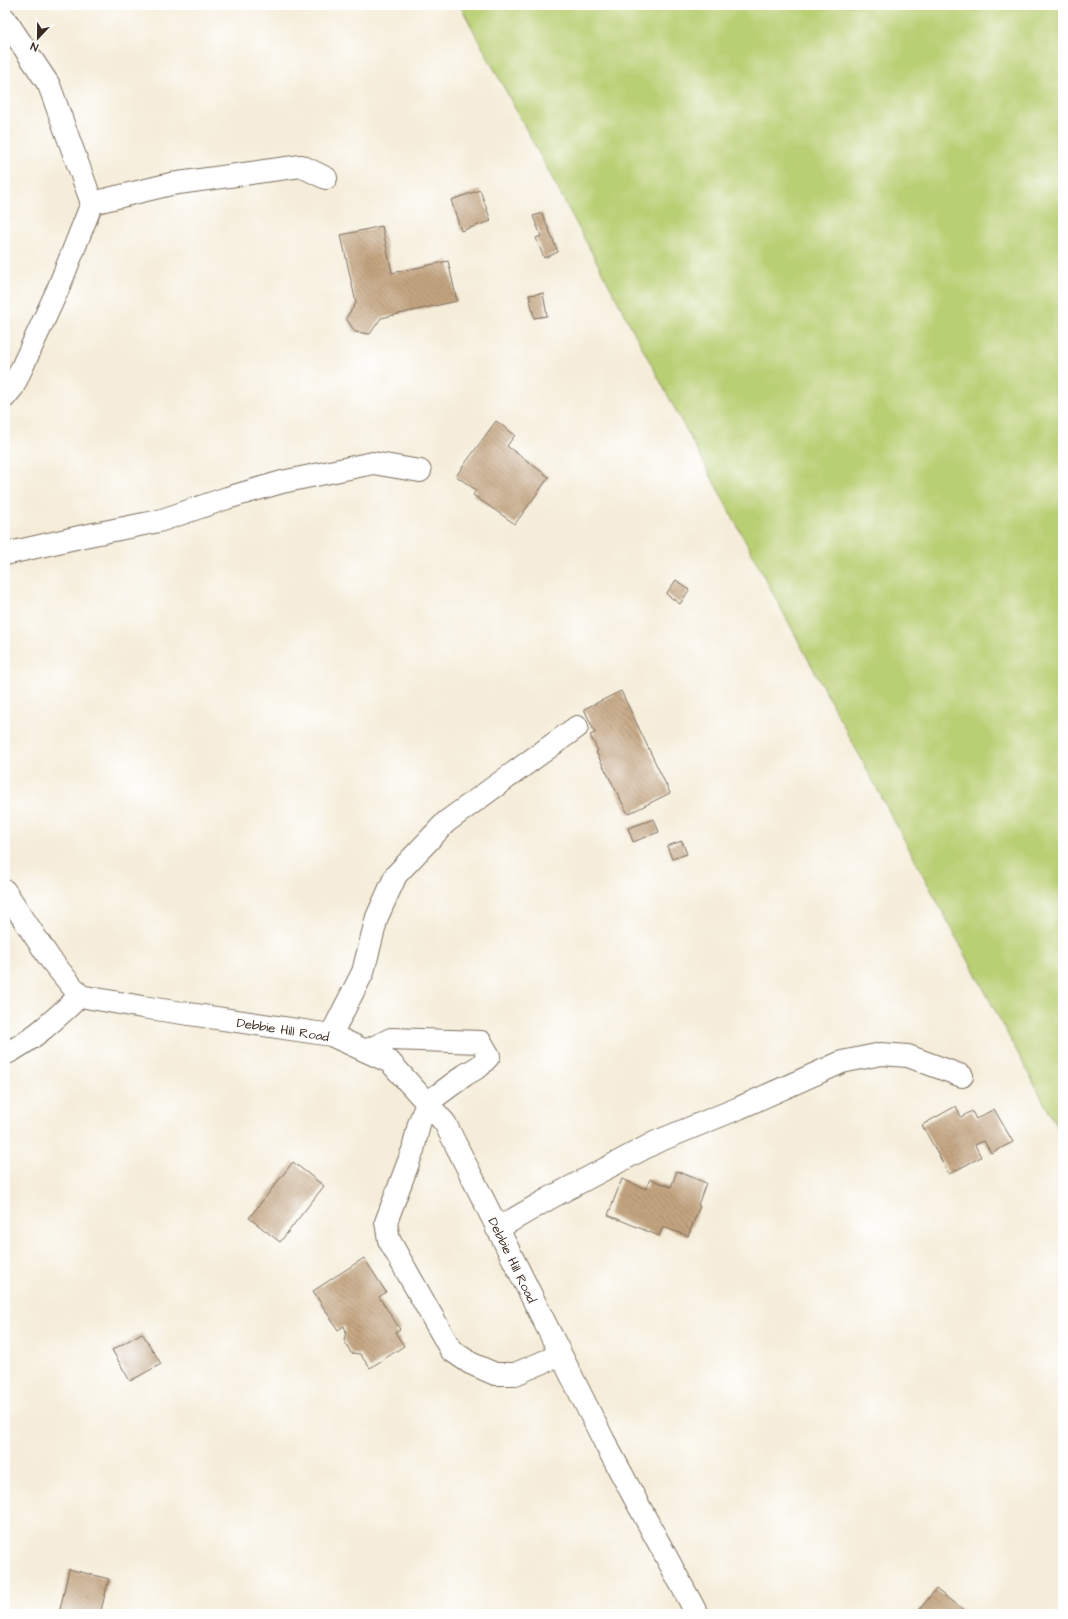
<svg xmlns="http://www.w3.org/2000/svg" width="1068" height="1619" viewBox="0 0 1068 1619" font-family="'Architects Daughter',sans-serif">
<style>
.grass{fill:#b9cf73;stroke:#7a7c48}
.building{fill:url(#building-back-hatch)}
.lines{fill:none;stroke-linecap:round;stroke-linejoin:round}
.minor-casing{stroke:#7c6e5f;stroke-width:24}
.minor{stroke:#fff;stroke-width:22}
.labels{text-anchor:middle;stroke-width:4;stroke-linejoin:round;paint-order:stroke}
.street-label{font-size:13px;fill:#3b2a1e;stroke:#fff}
</style>
<defs>
<pattern id="building-back-hatch" width="6" height="6" patternUnits="userSpaceOnUse"><rect width="6" height="6" fill="#c3a480"/><path d="M-1 5l2 2M0 0l6 6M5-1l2 2" fill="none" stroke="#a08668"/></pattern>
</defs>
<rect width="100%" height="100%" fill="#fff"/>
<filter id="ink" filterUnits="userSpaceOnUse"><feTurbulence type="fractalNoise" baseFrequency=".025" numOctaves="2"/><feDisplacementMap in="SourceGraphic" scale="8" xChannelSelector="R" yChannelSelector="G"/><feConvolveMatrix kernelMatrix="1 2 1 2 8 2 1 2 1" color-interpolation-filters="sRGB"/></filter>
<filter id="wash" filterUnits="userSpaceOnUse"><feTurbulence type="fractalNoise" baseFrequency=".012" numOctaves="4" result="noise"/><feDisplacementMap in="SourceGraphic" scale="16" xChannelSelector="R" yChannelSelector="G"/><feGaussianBlur stdDeviation="0.9" result="paint"/><feColorMatrix in="noise" values="0 0 0 0 0 0 0 0 0 0 0 0 0 0 0 0 0 1.4 0 .05"/><feComposite in="paint" operator="in"/></filter>
<g filter="url(#wash)">
<rect width="100%" height="100%" fill="#f5edd9"/>
<path class="grass" d="M460 5H1063V1138Z"/>
<g id="blocks">
<path class="building" d="M480 190 491 221 461 231 451 200Z
M542 213 558 252 544 258 536 238 541 236 533 216Z
M382 226 392 273 448 261 457 301 381 318 370 334 355 332 346 318 356 303 341 235Z
M543 293 547 316 534 318 529 295Z
M496 421 515 435 507 446 549 477 515 524 473 495 476 490 456 476Z
M676 580 689 590 680 604 666 594Z
M621 691 670 793 628 814 596 752 598 751 590 735 595 733 584 709Z
M654 819 659 832 633 842 628 828Z
M682 841 687 854 672 859 667 846Z
M956 1106 961 1117 972 1111 976 1119 994 1109 1013 1142 991 1153 984 1141 975 1145 981 1157 949 1174 922 1125Z
M293 1162 324 1186 280 1242 249 1218Z
M677 1171 706 1183 698 1205 700 1206 688 1236 663 1227 659 1236 608 1215 622 1179 646 1189 650 1179 671 1187Z
M364 1258 386 1292 379 1297 400 1329 395 1332 404 1346 370 1368 360 1354 351 1353 344 1340 346 1331 344 1326 338 1330 313 1291Z
M142 1333 161 1364 130 1381 112 1350Z
M69 1569 109 1579 100 1614H59Z
M936 1589 968 1614H916Z"/>
</g>
</g>
<g filter="url(#ink)">
<use href="#blocks" fill-opacity="0" stroke="#7c6e5f" stroke-width="1"/>
<g class="lines">
<defs>
<path id="minor" d="M5 19 49 85 92 203
M5 397 13 387 58 289 92 203 171 184 301 166 326 178
M5 554 84 536 159 521 227 498 282 482 373 463 420 471
M5 891 50 959 80 996 142 1007 331 1035 390 1062 445 1123 604 1441 697 1614
M331 1035 363 972 377 917 396 875 446 822 577 727
M366 1051 391 1039 481 1042 489 1056 480 1066 465 1075 427 1103 419 1124 413 1150 386 1222 389 1240 451 1350 470 1363 495 1374H515L560 1355
M5 1054C34 1040 57 1017 80 996
M497 1229 550 1198 656 1142 739 1108 842 1062 881 1054 908 1056 962 1076"/>
</defs>
<use href="#minor" class="minor-casing"/>
<use href="#minor" class="minor"/>
</g>
</g>
<g class="labels">
<g class="street-label">
<text transform="translate(283 1029) rotate(9)" y="5">Debbie Hill Road</text>
<text transform="translate(513 1260) rotate(64)" y="5">Debbie Hill Road</text>
</g>
</g>
<rect width="1068" height="1619" fill="none" stroke="#fff" stroke-width="20"/>
<g transform="translate(38 38) rotate(202)" stroke="#ffffff" stroke-width="3" paint-order="stroke">
<path d="M0-3L7 15L0 10L-7 15Z" fill="#3b2a1e"/>
<text y="-6" font-size="11" font-weight="bold" text-anchor="middle" fill="#3b2a1e">N</text>
</g>
</svg>
